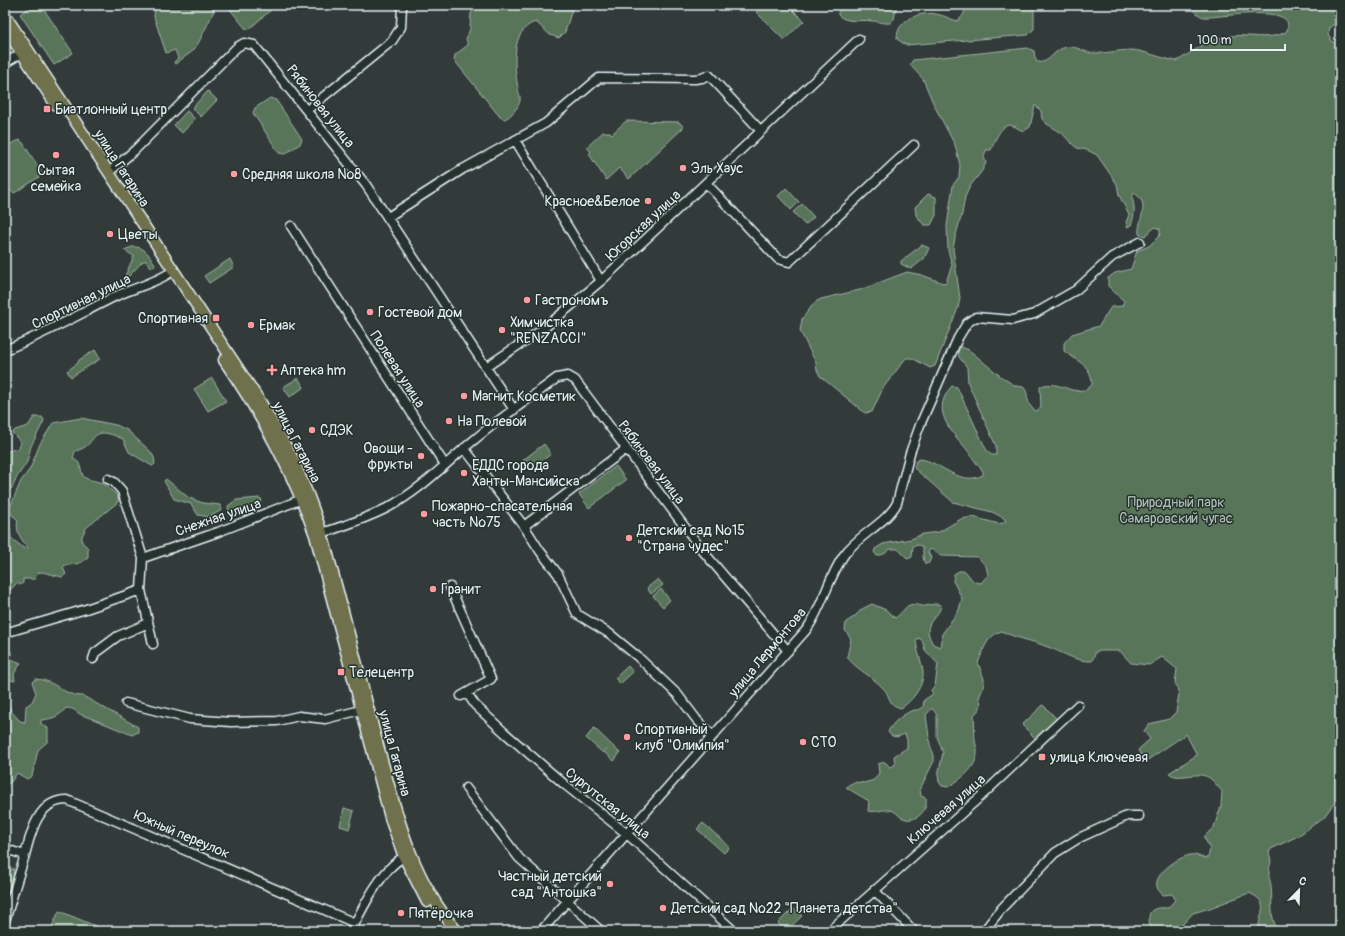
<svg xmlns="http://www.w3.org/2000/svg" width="1345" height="936" viewBox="0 0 1345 936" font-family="Pangolin,sans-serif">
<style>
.green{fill:#59745a;stroke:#a0b2a9}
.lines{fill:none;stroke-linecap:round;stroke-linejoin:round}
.minor-casing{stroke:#e8f1f8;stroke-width:11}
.major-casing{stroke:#e8f1f8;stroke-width:13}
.minor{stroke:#26332d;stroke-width:8}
.major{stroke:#6e714b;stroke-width:10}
.poi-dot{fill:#ff9aa2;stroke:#26332d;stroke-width:1.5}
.labels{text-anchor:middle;stroke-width:3;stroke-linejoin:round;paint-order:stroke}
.street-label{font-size:14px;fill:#e8f1f8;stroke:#26332d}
.poi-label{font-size:14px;fill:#e8f1f8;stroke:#26332d;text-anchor:start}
.park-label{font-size:14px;fill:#afbfb9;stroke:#26332d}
</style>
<rect width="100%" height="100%" fill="#323b39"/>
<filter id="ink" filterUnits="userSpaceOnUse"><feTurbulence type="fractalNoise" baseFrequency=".025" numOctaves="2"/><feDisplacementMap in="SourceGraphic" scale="8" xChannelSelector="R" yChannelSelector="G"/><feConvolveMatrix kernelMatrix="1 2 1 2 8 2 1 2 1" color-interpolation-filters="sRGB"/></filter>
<g filter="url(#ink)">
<path class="green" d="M33 5H41L73 53 54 65 20 14Z
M155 5 213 6 214 11 199 42 193 51 175 64 174 62 178 58 175 50 166 53 154 17Z
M229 5H268L272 9 249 29H246L228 7Z
M477 5 573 6 565 32 559 38 550 35 536 22C510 29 514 67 518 88 518 92 521 97 520 100 520 106 510 117 505 119L500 117 454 60 455 55 468 45 466 39 470 29 471 13Z
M764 5H788L804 21 784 40 756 12Z
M847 5H897L894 19 890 23C884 24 878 21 872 21 860 19 848 24 838 15V12Z
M964 5H1034V29L1028 35 906 45 897 39C896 20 920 11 936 14 943 15 950 19 957 21 963 17 966 12 964 5Z
M1192 5H1340V25H1333L1329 28 1328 35 1332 41 1340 46V795L1324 817 1298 836 1271 849 1269 853C1273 865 1269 863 1269 874 1268 877 1271 882 1271 886 1273 902 1269 917 1278 931H1259C1257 915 1273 903 1249 893L1210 908 1193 913 1182 925 1172 931H1158L1150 926C1146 909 1154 907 1168 908L1175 900 1174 896 1171 894 1164 895C1142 882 1175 858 1190 855 1196 854 1201 858 1208 858L1210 849 1204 837 1214 827 1221 806 1222 791C1218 788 1215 782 1211 779 1199 769 1178 782 1169 773L1197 755 1186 734 1146 761H1144L1138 750 1150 739 1144 731 1149 724 1169 719 1176 712 1179 694 1175 683 1177 669 1162 657 1149 665 1131 663 1120 651H1096L1092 661C1075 662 1061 651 1045 646 1030 640 1015 638 1001 631 986 637 984 649 978 663L984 679V685L979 698C983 706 980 709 974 715 975 724 974 731 975 740 975 743 977 746 977 749 979 767 961 779 948 787L942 786 939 782 938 775 943 753 937 736V715L932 708 926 715 930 745 934 755V761L920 789 921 796 926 798C928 810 918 821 906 819 899 818 897 811 890 810 882 809 875 813 868 811L869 801 847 788V786L854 782 864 783 874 780 879 773 878 764 885 762 890 767 895 765 894 756 907 748V740L905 734C898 737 893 739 888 732 892 723 902 715 911 711 916 709 919 711 923 707L924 700 933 694 931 690 935 686 938 664 925 650 922 640 918 638 916 641C917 652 922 662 923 672 924 686 912 701 901 708 887 705 891 696 883 688 872 676 857 670 847 657L851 639 845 630 846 622 854 617 862 609 872 604 886 610 895 618C908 609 904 601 922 606 927 607 933 602 941 605 940 619 919 621 933 644L940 647 942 634 959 610 962 598 953 581 954 574 959 571H965L974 582 981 583 988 575 986 566 978 557 941 556 931 549 928 552 931 558 929 563 925 564 923 557V548L919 545 913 546 912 557 908 559 898 549H890L884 554 877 556 874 552 875 549 883 544 911 539 923 534 939 532 961 519 973 517 999 524 1006 522 1004 518 992 512 953 502 914 468 916 461 920 459C942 462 959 487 983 475V471C975 463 971 454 964 446 948 428 931 409 952 386L957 387 986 449 991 455H996V446L968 383 967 367 959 357 958 351 961 347 969 350C983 361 998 376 1014 385 1017 387 1020 386 1023 387 1030 391 1024 405 1036 411L1041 408 1040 387C1049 381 1063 387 1072 390 1076 391 1082 390 1086 390L1092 385C1092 365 1078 362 1064 351V343L1072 334 1099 326 1111 307 1122 306 1124 301 1108 286V278L1115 273 1131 269 1137 251 1149 246 1160 235V229L1155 227 1145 236 1139 234C1137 221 1152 203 1134 193L1132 197C1135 207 1135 215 1131 225L1127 227 1126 222 1129 215 1119 195 1117 184 1097 155 1087 150 1077 148 1070 142 1062 133 1047 124 1042 119 1041 111 1035 105 1030 127 1024 131C1019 130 1017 127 1013 126 1001 121 995 142 991 150H986L984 157 986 163 982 171 970 186 965 197 962 214 955 238 953 249 960 298 958 308 935 366 930 368 912 358H906L883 388 872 412 865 413 820 376 817 370 816 363 800 331 802 319 815 302 821 299 860 290 907 272 922 275 943 283 946 282 952 265 948 250 947 226 953 185 959 177 960 165 955 145 934 105 923 79 910 65 913 60 1028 48 1034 51 1035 58 1037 62C1050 65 1053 48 1068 47 1077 46 1083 52 1092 53 1105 54 1118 50 1132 50 1146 51 1162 59 1177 61 1195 51 1208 38 1230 36 1248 34 1269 41 1286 32 1302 1 1213 19 1204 17 1199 16 1195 12 1192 8Z
M208 91 217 100 201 117 192 108Z
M270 98 276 100 302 139 300 144 285 154 279 153 253 113 255 108Z
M187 111 195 119 182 133 174 125Z
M626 121 679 122 684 127 629 179 619 168 606 180 589 154 591 152 587 147 603 132H610L612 134Z
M20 140 23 143 41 171 39 177 16 192 13 193 5 184V146Z
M786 188 799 202 791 210 778 196Z
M928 194 936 197V215L931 225H924L916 215 915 207Z
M802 204 814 217 805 225 793 212Z
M922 245 929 248 924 259 911 269 901 264V261Z
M132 247C145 246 148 254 155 264L154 267 150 266 146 261H143L127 278 125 276 134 256 124 250Z
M230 259 234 267 209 283 204 276Z
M95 350 100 359 71 377 67 371 78 363 79 360Z
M212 378 226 401 208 411 194 389Z
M298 378 304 387 290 397 283 387Z
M34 417H42L44 420 43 423 31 446 27 462 17 477 12 488 5 493V452L19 448 21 442 12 433 15 430 28 426Z
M81 418 116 425 127 430 150 451 154 457 155 464 152 466 129 452 123 439C86 422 100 446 75 451L73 458 79 463 83 476 87 479 103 483 118 496V502L86 528 82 536V542L88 548V558C80 564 74 565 65 565L63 568 66 574 62 577 42 572 37 573 35 579H23V583L20 585 17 583 10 590 5 589V524L10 528 11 538 25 549 28 548C21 539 15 531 18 520L11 514 10 507 21 481 30 469 40 444 53 423Z
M544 444 551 454 536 465 523 460Z
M616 466 626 480 589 508 579 494Z
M166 479 189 498 203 503 220 505 222 510 209 517 198 515 191 504 174 499 164 481Z
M260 498 262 500C259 509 237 516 229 513L228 506 236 500Z
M658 579 663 585 651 594 647 588Z
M661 589 670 600 663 607 653 596Z
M5 643 11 652V659L21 663 14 674 15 681 10 680 5 670Z
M628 666 633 672 620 684 615 678Z
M35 679C55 679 64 697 83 696L138 727V732L132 735C115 728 99 721 82 715 74 712 78 709 66 708 59 717 52 719 41 720V724L48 728V741L38 750 32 776 27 779 17 773 11 782 5 786V698L11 711 20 721 25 722 26 706 32 702 36 693 32 682Z
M1043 705 1057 719 1036 739 1022 725Z
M594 728 620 753 614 761 604 752 607 748 603 753 586 738Z
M344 808 354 811 349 829 340 826Z
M703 823 730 847 724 853 697 829Z
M14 868 13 877 5 901V873Z
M793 908 802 916 786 931 778 923Z
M59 911 108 931H50Z"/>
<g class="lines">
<defs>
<path id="minor" d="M5 63 22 53
M307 110 392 41 401 27 402 5
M515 140 601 281
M109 172 135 150 237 47 244 43 254 45 366 185 514 410
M706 183 778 259 789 262 914 145
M388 217 463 169 546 123 599 78 695 79 702 78 709 75 761 131
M291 226 445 465
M5 350C42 335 76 316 112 298 130 289 150 285 168 274
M486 367 543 329 601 281 859 39
M464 448 524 526 540 551 558 574 577 614 610 634 638 657 678 695 697 720 713 736
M108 479 114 482 122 491 143 558
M524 526 626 449
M322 533C344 526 367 518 387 508 420 491 446 463 474 440 500 418 529 399 557 378L568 376 575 380 702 550 788 651
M450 587 491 679 461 696
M141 590 153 644
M8 632 86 609 141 590 143 558 218 532 302 499
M93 659 95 653 118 636 144 625 148 621
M467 693 475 705 505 733 564 784 627 834 734 931
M126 703 190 719 231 722 277 721 299 716 325 719 361 710
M466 788 519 858 601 931
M5 849 25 855 5 921
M25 855C31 832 38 800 67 800L355 923
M874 890 914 931
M351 931C362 909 382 868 404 857
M541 931 807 629C823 606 828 578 844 555 858 535 887 523 897 503L910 453 920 425 958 338 967 323 976 317 1013 320 1034 314 1076 290 1112 257 1140 242
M829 931 979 798 1078 705
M984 931 1002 908 1055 853 1079 838 1127 816H1139"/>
<path id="major" d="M5 15 261 403 292 457 309 497 322 533C341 601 358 669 376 738 395 806 409 876 457 931
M5 28 56 105
M224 360C263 418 292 470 315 535L391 821 404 857 427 902"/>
</defs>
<use href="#minor" class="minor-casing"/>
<use href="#major" class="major-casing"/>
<use href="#minor" class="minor"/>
<use href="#major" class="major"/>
</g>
</g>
<g class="poi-dot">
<rect x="43" y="105" width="8" height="8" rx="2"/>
<circle cx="56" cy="155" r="4"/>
<circle cx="683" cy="168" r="4"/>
<circle cx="234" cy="174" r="4"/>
<circle cx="648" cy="201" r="4"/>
<circle cx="110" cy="234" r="4"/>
<circle cx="527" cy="300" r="4"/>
<circle cx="370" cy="312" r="4"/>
<rect x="212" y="314" width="8" height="8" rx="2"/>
<circle cx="251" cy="325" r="4"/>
<circle cx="502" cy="330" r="4"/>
<path d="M270 364h4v4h4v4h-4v4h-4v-4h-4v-4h4z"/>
<circle cx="464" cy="396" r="4"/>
<circle cx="449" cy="421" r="4"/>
<circle cx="312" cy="430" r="4"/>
<circle cx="421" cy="456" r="4"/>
<circle cx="464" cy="473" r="4"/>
<circle cx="424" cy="514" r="4"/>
<circle cx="629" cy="538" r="4"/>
<circle cx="433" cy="589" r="4"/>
<rect x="337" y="668" width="8" height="8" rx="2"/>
<circle cx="627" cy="737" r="4"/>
<circle cx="803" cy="742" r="4"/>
<rect x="1038" y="753" width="8" height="8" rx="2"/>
<circle cx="610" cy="884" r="4"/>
<circle cx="663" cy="908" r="4"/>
<circle cx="401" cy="913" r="4"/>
</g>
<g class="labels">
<g class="street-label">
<text transform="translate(321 106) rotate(52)" y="5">Рябиновая улица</text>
<text transform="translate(122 168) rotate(57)" y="5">улица Гагарина</text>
<text transform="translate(643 225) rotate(-43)" y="5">Югорская улица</text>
<text transform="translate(81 301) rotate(-26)" y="5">Спортивная улица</text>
<text transform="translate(398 369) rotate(57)" y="5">Полевая улица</text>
<text transform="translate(297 442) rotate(63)" y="5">улица Гагарина</text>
<text transform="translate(652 462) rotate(53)" y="5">Рябиновая улица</text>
<text transform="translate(218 517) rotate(-19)" y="5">Снежная улица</text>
<text transform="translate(767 652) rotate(-50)" y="5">улица Лермонтова</text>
<text transform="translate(395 753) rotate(75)" y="5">улица Гагарина</text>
<text transform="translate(608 803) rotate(39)" y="5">Сургутская улица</text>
<text transform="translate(946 809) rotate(-41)" y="5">Ключевая улица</text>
<text transform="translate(182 834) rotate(23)" y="5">Южный переулок</text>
</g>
<g class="poi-label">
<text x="55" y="114">Биатлонный центр</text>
<text x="691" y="173">Эль Хаус</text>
<text x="56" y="175" text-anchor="middle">Сытая<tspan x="56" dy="16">семейка</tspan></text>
<text x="242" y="179">Средняя школа №8</text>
<text x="640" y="206" text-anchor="end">Красное&amp;Белое</text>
<text x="118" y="239">Цветы</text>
<text x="535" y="305">Гастрономъ</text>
<text x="378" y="317">Гостевой дом</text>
<text x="208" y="323" text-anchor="end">Спортивная</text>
<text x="510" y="327">Химчистка<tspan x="510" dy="16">"RENZACCI"</tspan></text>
<text x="259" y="330">Ермак</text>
<text x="280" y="375">Аптека hm</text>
<text x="472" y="401">Магнит Косметик</text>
<text x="457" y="426">На Полевой</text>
<text x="320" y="435">СДЭК</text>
<text x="413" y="453" text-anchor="end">Овощи -<tspan x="413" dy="16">фрукты</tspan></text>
<text x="472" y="470">ЕДДС города<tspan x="472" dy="16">Ханты-Мансийска</tspan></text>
<text x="432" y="511">Пожарно-спасательная<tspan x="432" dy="16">часть №75</tspan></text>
<text x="637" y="535">Детский сад №15<tspan x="637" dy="16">"Страна чудес"</tspan></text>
<text x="441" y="594">Гранит</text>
<text x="349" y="677">Телецентр</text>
<text x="635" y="734">Спортивный<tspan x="635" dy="16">клуб "Олимпия"</tspan></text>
<text x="811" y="747">СТО</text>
<text x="1050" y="762">улица Ключевая</text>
<text x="602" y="881" text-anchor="end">Частный детский<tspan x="602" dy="16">сад "Антошка"</tspan></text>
<text x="671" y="913">Детский сад №22 "Планета детства"</text>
<text x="409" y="918">Пятёрочка</text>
</g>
<g class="park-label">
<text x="1176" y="507">Природный парк<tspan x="1176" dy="16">Самаровский чугас</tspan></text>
</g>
</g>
<rect width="1345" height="936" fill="none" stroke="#26332d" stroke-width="20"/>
<rect x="10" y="10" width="1325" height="916" fill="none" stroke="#e8f1f8" stroke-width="1.5" filter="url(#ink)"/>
<g transform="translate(1299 890) rotate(23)" stroke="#26332d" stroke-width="3" paint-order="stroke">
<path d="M0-3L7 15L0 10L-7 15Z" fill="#e8f1f8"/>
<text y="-6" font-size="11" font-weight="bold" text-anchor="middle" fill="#e8f1f8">С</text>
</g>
<path d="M1191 44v6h94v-6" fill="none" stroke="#e8f1f8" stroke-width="2"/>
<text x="1197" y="44" font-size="12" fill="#e8f1f8" stroke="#26332d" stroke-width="3" paint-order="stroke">100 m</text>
</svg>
